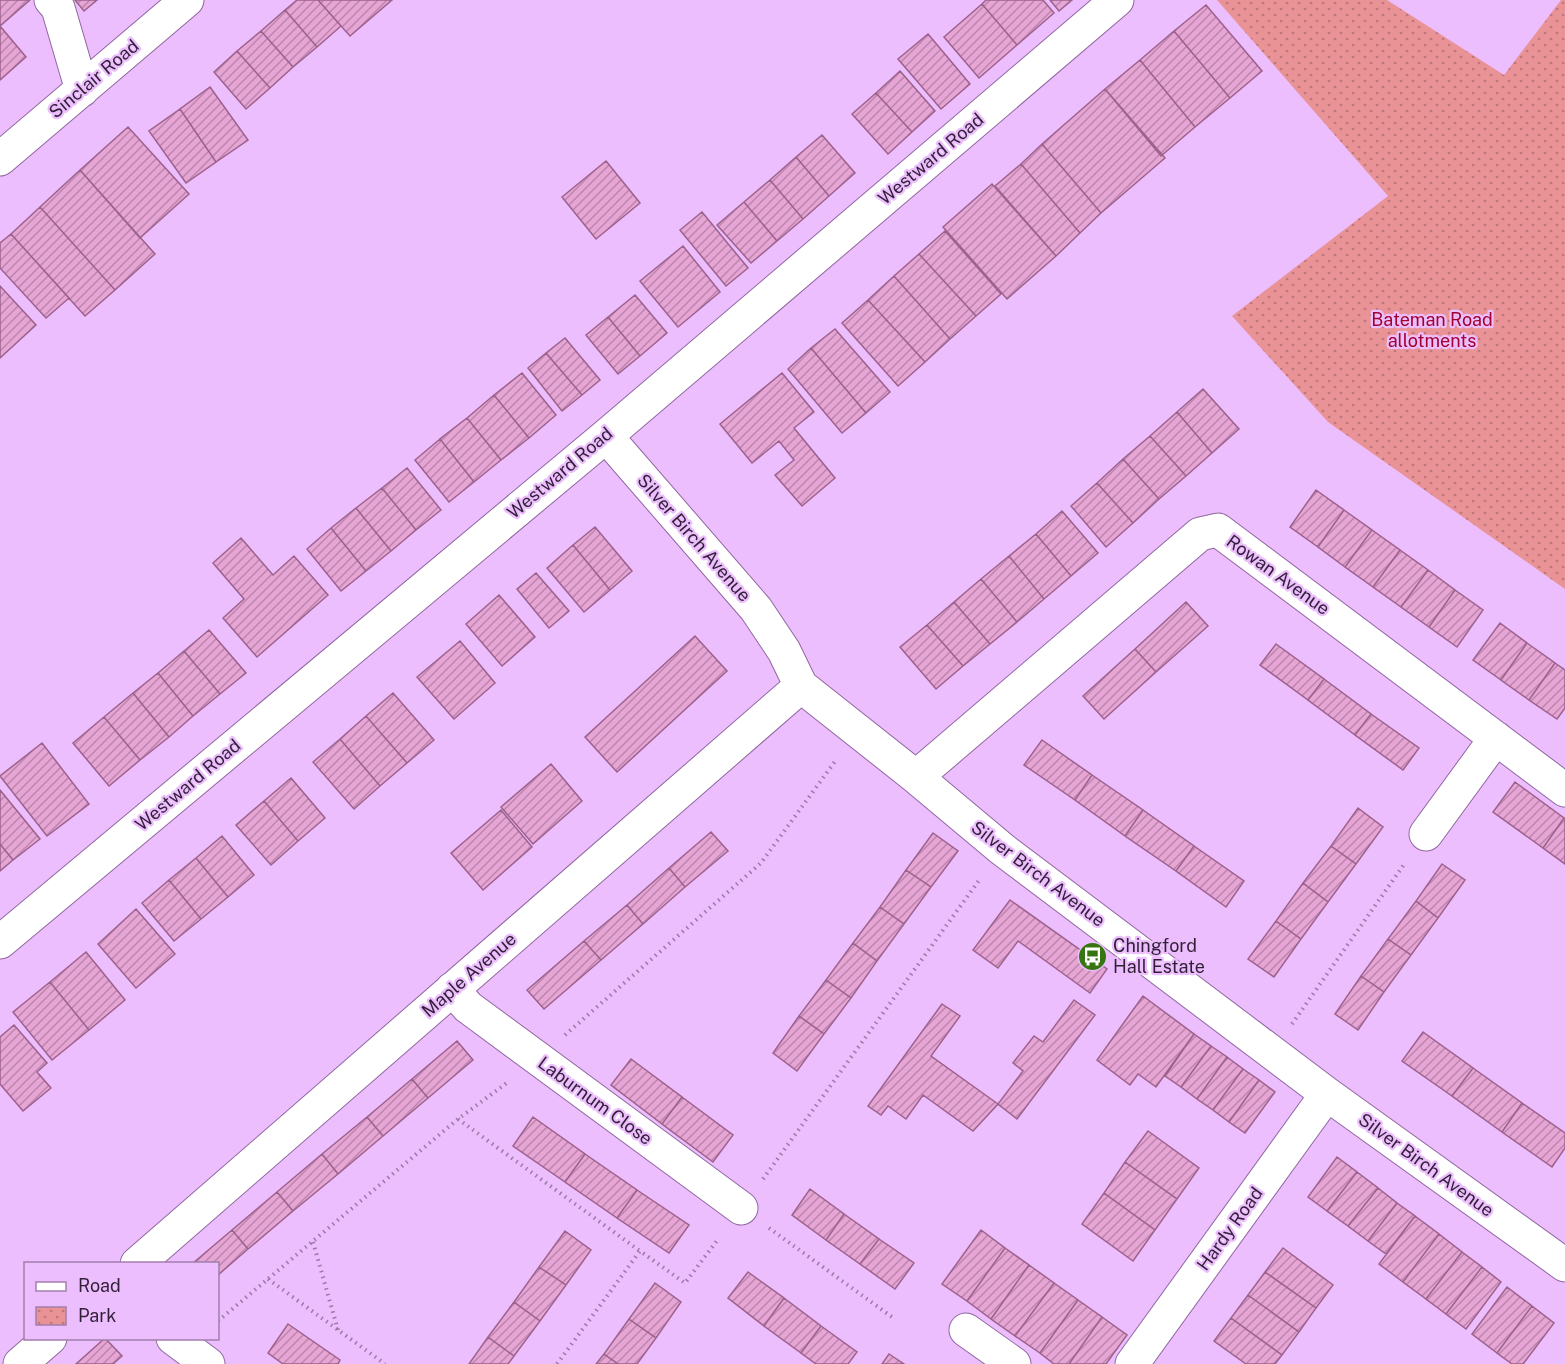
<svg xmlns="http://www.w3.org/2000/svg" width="1565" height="1364" viewBox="0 0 1565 1364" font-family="'Public Sans',sans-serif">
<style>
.park{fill:url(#park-dots)}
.building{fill:url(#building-hatch);stroke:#9d618d;stroke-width:1.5}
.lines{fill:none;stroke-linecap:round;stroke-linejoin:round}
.street-casing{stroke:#9167a0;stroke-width:35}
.path{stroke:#9b7aa7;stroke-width:4;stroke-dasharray:1.5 4.5;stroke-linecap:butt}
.street{stroke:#fff;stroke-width:33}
.labels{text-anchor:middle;stroke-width:4.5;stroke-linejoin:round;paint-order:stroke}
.street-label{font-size:18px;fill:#301f36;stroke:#ecbefd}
.park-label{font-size:18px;fill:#a1022f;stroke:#ecbefd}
.poi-label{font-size:18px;fill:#301f36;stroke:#ecbefd;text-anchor:start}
</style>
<defs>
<pattern id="park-dots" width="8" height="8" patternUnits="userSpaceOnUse" patternTransform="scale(1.5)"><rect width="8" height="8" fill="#ea9397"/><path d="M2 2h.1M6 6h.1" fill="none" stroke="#be777c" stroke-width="1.8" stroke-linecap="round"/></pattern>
<pattern id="building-hatch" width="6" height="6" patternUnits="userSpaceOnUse" patternTransform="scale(1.5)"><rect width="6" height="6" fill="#e6a5d4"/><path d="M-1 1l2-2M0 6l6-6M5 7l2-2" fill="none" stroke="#bb86ad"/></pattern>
</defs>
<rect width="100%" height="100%" fill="#ecbefd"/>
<path class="park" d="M1217 0H1387L1504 75 1561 0H1565V589L1328 422 1232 316 1388 196Z"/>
<path class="building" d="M0 0H30L0 26Z
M75 0H97L84 11Z
M297 0H318L341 26 317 47 285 10Z
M318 0H392L350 36Z
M986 0H1043L1054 13 1017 45 982 4Z
M1050 0H1072L1059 11Z
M982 4 1017 45 979 78 944 37Z
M1206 5 1262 71 1230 98 1174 31Z
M285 10 317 47 293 67 261 31Z
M0 26 26 57 0 80Z
M261 31 293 67 270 88 237 51Z
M1174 31 1230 98 1195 127 1140 60Z
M928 34 970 84 941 109 898 59Z
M237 51 270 88 246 109 214 72Z
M1140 60 1195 127 1161 156 1105 89Z
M900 71 935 111 912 132 876 93Z
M210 87 248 140 216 162 180 109Z
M1105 89 1165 158 1101 213 1042 144Z
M876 93 912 132 888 154 852 114Z
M180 109 216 162 186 183 149 131Z
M128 127 189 194 140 238 80 170Z
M822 135 855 173 829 196 796 157Z
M1042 144 1101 213 1080 233 1021 164Z
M796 157 829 196 803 219 770 180Z
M606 161 640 203 596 239 562 197Z
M1021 164 1080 233 1056 256 995 186Z
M80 170 155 254 115 290 40 207Z
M770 180 803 219 777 241 744 202Z
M992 184 1056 256 1007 299 943 227Z
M744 202 777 241 751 263 717 225Z
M40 207 115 290 85 316 11 234Z
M702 212 748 268 726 286 680 230Z
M945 231 1001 294 976 316 919 254Z
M11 234 69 298 46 318 0 268V243Z
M683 246 720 292 678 327 640 281Z
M919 254 976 316 950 339 894 276Z
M894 276 950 339 925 362 868 300Z
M0 286 36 325 0 358Z
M635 295 667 333 640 356 608 317Z
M868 300 925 362 898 386 842 323Z
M608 317 640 356 618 374 586 335Z
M835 329 890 392 866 413 811 348Z
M565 338 600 380 582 395 546 353Z
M811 348 866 413 842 433 788 369Z
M546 353 582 395 562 411 528 368Z
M522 373 556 415 529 438 494 395Z
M782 373 814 412 794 428 835 478 802 506 775 475 794 460 779 441 752 463 720 424Z
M1203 389 1239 429 1212 453 1177 412Z
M494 395 529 438 501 460 467 418Z
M1177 412 1212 453 1186 476 1150 436Z
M467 418 501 460 474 482 440 439Z
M1150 436 1186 476 1159 499 1123 459Z
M440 439 474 482 449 502 415 460Z
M1123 459 1159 499 1133 523 1097 483Z
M407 468 441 510 416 530 382 488Z
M1097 483 1133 523 1106 547 1071 506Z
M382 488 416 530 391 551 356 508Z
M1316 490 1344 510 1318 547 1290 527Z
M356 508 391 551 366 571 331 528Z
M1344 510 1372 530 1345 567 1318 547Z
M1062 511 1098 553 1071 576 1036 534Z
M595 527 632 571 610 590 573 545Z
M331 528 366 571 341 591 307 549Z
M1372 530 1400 550 1373 587 1345 567Z
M1036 534 1071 576 1044 599 1009 556Z
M241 538 273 575 294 556 328 595 257 657 223 618 244 599 213 563Z
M573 545 610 590 584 612 547 568Z
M1400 550 1428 570 1401 607 1373 587Z
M1009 556 1044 599 1017 622 981 579Z
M1428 570 1455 590 1429 627 1401 607Z
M536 573 569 611 549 628 517 589Z
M981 579 1017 622 990 644 954 602Z
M1455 590 1483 610 1457 647 1429 627Z
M499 595 535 637 502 666 466 624Z
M954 602 990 644 963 666 927 625Z
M1186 602 1208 626 1156 672 1135 649Z
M1500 623 1527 643 1501 680 1473 660Z
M927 625 963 666 936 689 900 647Z
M209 630 246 673 220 694 184 651Z
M695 636 727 671 617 772 585 737Z
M460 641 495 683 454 719 417 677Z
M1527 643 1555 663 1529 700 1501 680Z
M1276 644 1324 679 1308 700 1260 665Z
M1135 649 1156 672 1104 719 1083 696Z
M184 651 220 694 193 716 158 673Z
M1555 663 1565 670V708L1557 719 1529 700Z
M158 673 193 716 169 737 133 693Z
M1324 679 1371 714 1355 735 1308 700Z
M133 693 169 737 140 760 104 717Z
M393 693 434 740 407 763 366 716Z
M1371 714 1419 748 1403 770 1355 735Z
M366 716 407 763 380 786 340 739Z
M104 717 140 760 109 786 73 743Z
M340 739 380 786 354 809 313 762Z
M1042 740 1092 775 1075 800 1024 765Z
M42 743 89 804 47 836 0 776Z
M551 764 582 801 533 844 501 807Z
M1092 775 1143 810 1125 836 1075 800Z
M291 778 325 818 298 841 264 801Z
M1515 782 1564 818 1543 848 1493 812Z
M0 790 40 839 13 860 0 844Z
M264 801 298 841 271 865 236 825Z
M1358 808 1383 827 1356 864 1331 846Z
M501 810 532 847 483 890 451 853Z
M1143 810 1194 846 1176 871 1125 836Z
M1564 818 1565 819V864L1543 848Z
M711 832 728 851 685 887 669 868Z
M933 833 958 851 931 887 906 870Z
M222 836 254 875 228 897 196 858Z
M0 844 13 860 0 871Z
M1194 846 1244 881 1226 907 1176 871Z
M1331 846 1356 864 1328 902 1303 883Z
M196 858 228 897 201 919 169 880Z
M1442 864 1465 880 1438 918 1416 901Z
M669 868 685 887 643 924 627 905Z
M906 870 931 887 904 924 880 907Z
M169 880 201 919 174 941 142 903Z
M1303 883 1328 902 1301 939 1276 921Z
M1010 900 1107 969 1090 993 1018 941 998 968 973 950Z
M1416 901 1438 918 1411 955 1388 939Z
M627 905 643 924 601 960 584 941Z
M880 907 904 924 877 961 853 943Z
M136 909 175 954 136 988 98 944Z
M1276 921 1301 939 1274 977 1248 959Z
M1388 939 1411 955 1384 992 1361 976Z
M584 941 601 960 544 1009 527 990Z
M853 943 877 961 851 998 826 980Z
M86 952 125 1000 89 1030 50 982Z
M1361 976 1384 992 1358 1030 1335 1014Z
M826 980 851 998 824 1034 799 1016Z
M50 982 89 1030 52 1060 13 1012Z
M1143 996 1194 1034 1156 1087 1138 1074 1130 1085 1097 1060Z
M1074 1000 1095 1015 1017 1119 998 1104 1023 1071 1013 1063 1034 1036 1043 1042Z
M942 1004 960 1016 931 1056 998 1104 973 1131 923 1095 906 1119 888 1106 881 1115 868 1106Z
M799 1016 824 1034 797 1071 773 1053Z
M14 1025 47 1063 37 1072 51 1088 23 1111 0 1084V1037Z
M1423 1032 1473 1068 1452 1096 1402 1061Z
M1194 1034 1211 1046 1181 1087 1165 1076Z
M457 1041 473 1060 428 1098 412 1079Z
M1211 1046 1227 1057 1197 1099 1181 1087Z
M1227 1057 1243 1069 1213 1110 1197 1099Z
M631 1059 682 1097 662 1124 611 1085Z
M1473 1068 1522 1103 1502 1132 1452 1096Z
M1243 1069 1259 1080 1229 1122 1213 1110Z
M412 1079 428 1098 383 1136 367 1117Z
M1259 1080 1275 1092 1245 1133 1229 1122Z
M682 1097 733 1135 713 1162 662 1124Z
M1522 1103 1565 1133V1148L1552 1167 1502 1132Z
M367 1117 383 1136 338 1174 322 1154Z
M533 1117 585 1154 565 1182 513 1146Z
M1148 1131 1199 1168 1177 1199 1125 1162Z
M322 1154 338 1174 293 1211 277 1192Z
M585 1154 637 1190 617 1218 565 1182Z
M1337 1157 1357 1172 1327 1211 1308 1197Z
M1125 1162 1177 1199 1155 1230 1104 1193Z
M1357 1172 1378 1188 1348 1226 1327 1211Z
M1378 1188 1397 1203 1368 1241 1348 1226Z
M810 1189 844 1214 826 1240 792 1215Z
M637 1190 689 1225 669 1253 617 1218Z
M277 1192 293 1211 248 1249 232 1230Z
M1104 1193 1155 1230 1133 1261 1082 1224Z
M1397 1203 1415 1216 1386 1254 1368 1241Z
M844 1214 879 1239 860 1264 826 1240Z
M1415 1216 1439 1234 1403 1282 1379 1264Z
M232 1230 248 1249 218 1275V1264H192Z
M981 1230 1005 1248 967 1301 942 1284Z
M565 1231 591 1250 566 1285 539 1267Z
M1439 1234 1462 1252 1426 1299 1403 1282Z
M879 1239 914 1263 895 1289 860 1264Z
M1005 1248 1029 1265 991 1319 967 1301Z
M1283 1248 1333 1285 1316 1308 1265 1272Z
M1462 1252 1482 1267 1446 1314 1426 1299Z
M1029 1265 1054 1283 1015 1336 991 1319Z
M539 1267 566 1285 540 1321 514 1302Z
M1482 1267 1501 1282 1466 1329 1446 1314Z
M748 1272 784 1298 764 1326 728 1298Z
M1265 1272 1316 1308 1299 1332 1248 1295Z
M655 1283 681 1302 656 1338 629 1319Z
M1054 1283 1078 1300 1040 1353 1015 1336Z
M1507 1287 1532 1306 1497 1353 1472 1334Z
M1248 1295 1299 1332 1282 1355 1231 1318Z
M784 1298 821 1326 801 1353 764 1326Z
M1078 1300 1102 1317 1069 1364H1054L1040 1353Z
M514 1302 540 1321 514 1356 488 1337Z
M1532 1306 1554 1323 1523 1364H1512L1497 1353Z
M1102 1317 1127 1335 1106 1364H1069Z
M1231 1318 1282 1355 1275 1364H1246L1214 1341Z
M629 1319 656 1338 637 1364H618L604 1354Z
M288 1324 340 1360 338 1364H283L268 1353Z
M821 1326 857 1352 848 1364H816L801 1353Z
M488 1337 514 1356 508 1364H469Z
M105 1338 122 1356 113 1364H76Z
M604 1354 618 1364H596Z
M889 1354 904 1364H882Z"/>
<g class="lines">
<defs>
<path id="street" d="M51 0 58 8 82 90
M0 159 187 0
M606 436 756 609 784 651 801 686 916 777 1002 849 1327 1094 1565 1265
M916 777 1200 534 1218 530 1565 790
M1426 834 1496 738
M0 942 606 436 1117 0
M452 989 468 1007 741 1208
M137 1264 801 686
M966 1330 1014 1364
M173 1338 208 1364
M20 1364 50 1338
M1132 1364 1327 1094"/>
</defs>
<use href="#street" class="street-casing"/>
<path class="path" d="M1292 1024 1405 863
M565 1035 761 863 836 760
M458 1119 640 1251
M763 1179 980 879
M769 1228 892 1317
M313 1242 338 1330
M268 1279 385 1364
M218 1321 458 1119 508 1082
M557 1364 640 1251 685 1283 719 1238"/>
<use href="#street" class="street"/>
</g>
<defs>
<symbol id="bus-disc" viewBox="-11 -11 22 22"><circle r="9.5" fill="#36750f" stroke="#ecbefd"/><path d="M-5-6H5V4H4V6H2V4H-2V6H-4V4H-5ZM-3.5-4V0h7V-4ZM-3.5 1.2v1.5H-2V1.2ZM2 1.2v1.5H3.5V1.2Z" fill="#fff"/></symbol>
</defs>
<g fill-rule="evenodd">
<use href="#bus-disc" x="1076" y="940" width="33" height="33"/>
</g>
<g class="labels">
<g class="street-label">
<text transform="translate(94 79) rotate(-40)" y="6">Sinclair Road</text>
<text transform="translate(931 159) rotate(-40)" y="6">Westward Road</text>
<text transform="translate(560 473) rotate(-40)" y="6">Westward Road</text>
<text transform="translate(694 538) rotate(49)" y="6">Silver Birch Avenue</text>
<text transform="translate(1278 575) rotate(36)" y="6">Rowan Avenue</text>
<text transform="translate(188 785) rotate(-40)" y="6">Westward Road</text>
<text transform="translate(1038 874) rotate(37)" y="6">Silver Birch Avenue</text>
<text transform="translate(469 975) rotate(-41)" y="6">Maple Avenue</text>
<text transform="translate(595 1101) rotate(36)" y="6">Laburnum Close</text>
<text transform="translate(1426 1165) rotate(36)" y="6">Silver Birch Avenue</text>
<text transform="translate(1230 1229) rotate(-54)" y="6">Hardy Road</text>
</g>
<g class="park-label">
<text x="1432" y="326">Bateman Road<tspan x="1432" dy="21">allotments</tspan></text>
</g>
<g class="poi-label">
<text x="1113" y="952">Chingford<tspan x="1113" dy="21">Hall Estate</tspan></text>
</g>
</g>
<rect x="24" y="1262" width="195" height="78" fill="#ecbefd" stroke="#a17ead" stroke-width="1.5"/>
<rect x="36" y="1282" width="30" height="9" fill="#ffffff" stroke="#a17ead" stroke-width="1.5"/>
<text x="78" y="1292" font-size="18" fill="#301f36">Road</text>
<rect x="36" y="1307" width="30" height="18" fill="url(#park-dots)" stroke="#a17ead" stroke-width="1.5"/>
<text x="78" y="1322" font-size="18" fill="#301f36">Park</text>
</svg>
